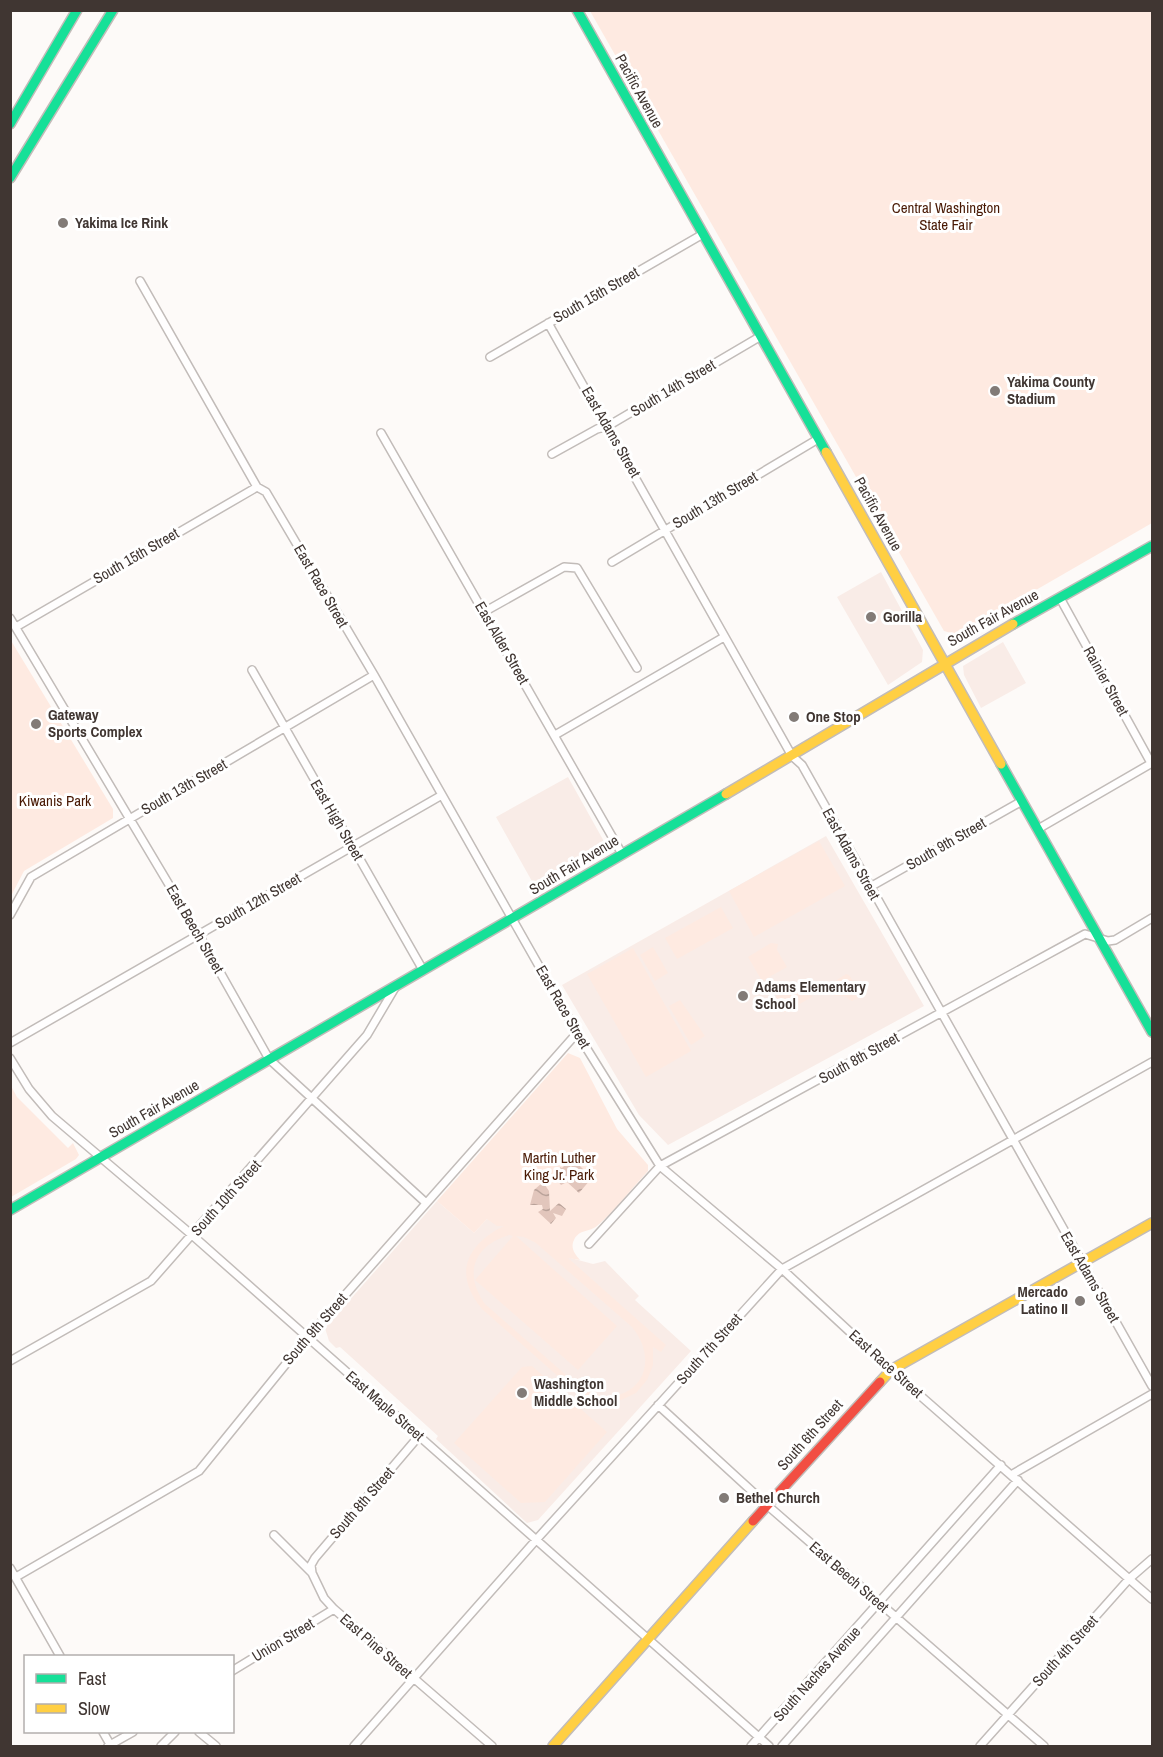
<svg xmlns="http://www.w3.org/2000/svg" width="1163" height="1757" viewBox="0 0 1163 1757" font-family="'Archivo Narrow',sans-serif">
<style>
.built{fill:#f9ece7}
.park{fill:#feeae1;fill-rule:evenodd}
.water{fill:url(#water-waves)}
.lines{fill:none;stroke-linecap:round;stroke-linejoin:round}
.street-casing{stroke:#c2bcb9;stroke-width:10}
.fast-casing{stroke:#c2bcb9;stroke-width:12}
.slow-casing{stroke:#c2bcb9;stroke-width:12}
.jam-casing{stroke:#c2bcb9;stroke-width:12}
.street{stroke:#fffefe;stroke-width:7}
.fast{stroke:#16e098;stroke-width:9}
.slow{stroke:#ffcf43;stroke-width:9}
.jam{stroke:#f24e42;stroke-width:9}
.poi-dot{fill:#827b77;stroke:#fff;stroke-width:2}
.labels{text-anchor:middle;stroke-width:6;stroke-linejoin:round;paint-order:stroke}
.street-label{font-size:15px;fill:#403632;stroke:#fff}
.park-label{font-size:15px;fill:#481904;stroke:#fff}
.poi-label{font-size:15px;font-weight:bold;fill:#403632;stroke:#fff;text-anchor:start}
</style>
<defs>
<pattern id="water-waves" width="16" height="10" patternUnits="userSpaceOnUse" patternTransform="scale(1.5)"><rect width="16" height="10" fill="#e2c6bc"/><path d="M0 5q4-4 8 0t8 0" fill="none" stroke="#b9a299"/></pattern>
</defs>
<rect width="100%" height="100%" fill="#fdfaf8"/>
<path class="built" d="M881 572 923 650 922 662 888 685 837 597Z
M1003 642 1026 683 981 708 964 675 963 666Z
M568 777 606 845 602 856 538 892 496 817Z
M826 836 924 1006 668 1145 639 1115 562 985Z
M437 1201 474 1233 487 1219 519 1226 567 1257 593 1264 605 1261 639 1296 635 1300 691 1351 538 1520 527 1523 436 1439 438 1436 340 1347 336 1348 329 1341 325 1328Z"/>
<path class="park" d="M590 11H1152V523L958 635 944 631Z
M10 639 113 809V818L24 871 11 896Z
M819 841 845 886 754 937 729 891Z
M721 907 733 928 677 959 665 938Z
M771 943 778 944 777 950 787 967 762 981 748 957Z
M653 947 668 973 655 981 640 955Z
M633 948 691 1051 646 1077 587 974Z
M846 974 849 975 862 996 852 1001 844 996H835L829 985Z
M800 982 812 997 785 1012 778 1010 776 996Z
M680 1000 705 1036 691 1045 669 1006Z
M568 1053 580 1058 617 1129 648 1165V1171C631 1189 616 1210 597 1226 590 1232 579 1229 574 1240 570 1248 575 1254 580 1260L568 1258 666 1345 661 1352 653 1347V1365L647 1380 636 1393 621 1400 605 1403 589 1399 577 1393 482 1309C453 1274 466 1245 504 1226H497L487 1219 474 1233 437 1201ZM509 1235 513 1236 475 1280 578 1370 617 1326 516 1236 524 1237 536 1243 632 1327C666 1369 629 1414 582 1389L485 1304C463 1273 474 1246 509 1235Z
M11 1086 17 1097 68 1148 73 1143 79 1155 76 1159 11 1197Z
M532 1366 607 1432 545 1502 521 1503 454 1443 522 1367Z"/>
<path class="water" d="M576 1162 583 1169 579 1175 582 1178 585 1175 591 1179 579 1193 567 1182 561 1185 556 1179 560 1167 562 1168 566 1164 571 1167Z
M543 1182 549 1191 550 1211 559 1203 566 1209 562 1216 553 1213 556 1218 551 1224 538 1212 543 1209 542 1205H530L534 1190Z"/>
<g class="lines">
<defs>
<path id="street" d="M140 281 257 487 266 492 374 675 577 1033 660 1166 782 1269 891 1370 1152 1599
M548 323 792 756 802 765 1152 1386
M490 357 703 234
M381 433 622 854
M552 454 597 429 608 426 761 336
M612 562 818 439
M1060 598 1151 763
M484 612 564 567 577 568 637 668
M10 618 199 935 269 1059 425 1202
M16 627 257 487
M252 670 423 970
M555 735 724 637
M1038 829 1152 763
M870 887 1022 801
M10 915 31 877 374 675
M10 1043 442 795
M10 1058 29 1089 52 1116 192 1235 769 1746
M589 1244 660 1166 1085 934 1108 941 1115 940 1152 918
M10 1361 151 1281 367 1035 396 986
M658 1405 767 1505 1044 1746
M1011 1475 1152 1394
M274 1535 312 1573 324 1598 334 1609 492 1746
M10 1568 60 1656
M312 1573 311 1565 315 1558 419 1436
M16 1577 199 1471 307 1338 577 1033
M232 1671 334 1609
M103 1732 111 1746
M199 1732 216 1746
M108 1746 133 1732
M161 1746 175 1732
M354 1746 536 1540 782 1269 1152 1062
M751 1746 1001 1465
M782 1746 1018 1480
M980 1746 1129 1579 1152 1559"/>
<path id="fast" d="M577 10 826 452
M10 124 77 10
M10 178 113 10
M1013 624 1152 546
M1001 764 1152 1032
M10 1210 726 794"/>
<path id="slow" d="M826 452 1001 764
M726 794 1013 624
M880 1382 891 1370 1152 1223
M553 1746 753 1521"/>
<path id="jam" d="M753 1521 880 1382"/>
</defs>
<use href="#street" class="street-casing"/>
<use href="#fast" class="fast-casing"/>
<use href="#slow" class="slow-casing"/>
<use href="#jam" class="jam-casing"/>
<use href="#street" class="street"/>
<use href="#fast" class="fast"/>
<use href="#slow" class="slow"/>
<use href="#jam" class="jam"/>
</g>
<g class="poi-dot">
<circle cx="63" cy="223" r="6"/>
<circle cx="995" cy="391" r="6"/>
<circle cx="871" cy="617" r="6"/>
<circle cx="794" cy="717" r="6"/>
<circle cx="36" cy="724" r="6"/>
<circle cx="743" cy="996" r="6"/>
<circle cx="1080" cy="1301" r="6"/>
<circle cx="522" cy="1393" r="6"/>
<circle cx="724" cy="1498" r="6"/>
</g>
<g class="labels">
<g class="street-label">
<text transform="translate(639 91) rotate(61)" y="5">Pacific Avenue</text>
<text transform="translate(596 295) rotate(-30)" y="5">South 15th Street</text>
<text transform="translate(673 388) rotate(-31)" y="5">South 14th Street</text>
<text transform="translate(611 432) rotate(60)" y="5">East Adams Street</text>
<text transform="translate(715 500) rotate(-31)" y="5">South 13th Street</text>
<text transform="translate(878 514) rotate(61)" y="5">Pacific Avenue</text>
<text transform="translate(136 556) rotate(-30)" y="5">South 15th Street</text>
<text transform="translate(321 586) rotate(60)" y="5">East Race Street</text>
<text transform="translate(993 618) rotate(-29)" y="5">South Fair Avenue</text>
<text transform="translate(502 643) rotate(60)" y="5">East Alder Street</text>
<text transform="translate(1106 681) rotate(61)" y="5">Rainier Street</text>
<text transform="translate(184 787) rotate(-30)" y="5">South 13th Street</text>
<text transform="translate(337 820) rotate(60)" y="5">East High Street</text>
<text transform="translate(946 844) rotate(-30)" y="5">South 9th Street</text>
<text transform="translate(851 854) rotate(61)" y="5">East Adams Street</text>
<text transform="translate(574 865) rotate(-31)" y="5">South Fair Avenue</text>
<text transform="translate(258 901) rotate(-30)" y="5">South 12th Street</text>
<text transform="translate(195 929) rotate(60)" y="5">East Beech Street</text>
<text transform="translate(563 1007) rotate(60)" y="5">East Race Street</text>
<text transform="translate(859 1058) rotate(-29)" y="5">South 8th Street</text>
<text transform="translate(154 1109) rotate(-30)" y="5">South Fair Avenue</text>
<text transform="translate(226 1198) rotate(-48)" y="5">South 10th Street</text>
<text transform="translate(1090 1277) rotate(60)" y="5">East Adams Street</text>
<text transform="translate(315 1329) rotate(-49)" y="5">South 9th Street</text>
<text transform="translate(709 1349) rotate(-48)" y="5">South 7th Street</text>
<text transform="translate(886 1364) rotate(42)" y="5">East Race Street</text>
<text transform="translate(385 1406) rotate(41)" y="5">East Maple Street</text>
<text transform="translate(810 1435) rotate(-48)" y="5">South 6th Street</text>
<text transform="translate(362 1503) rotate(-49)" y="5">South 8th Street</text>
<text transform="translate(849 1577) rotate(41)" y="5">East Beech Street</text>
<text transform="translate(283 1640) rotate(-31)" y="5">Union Street</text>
<text transform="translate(376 1646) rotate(41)" y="5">East Pine Street</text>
<text transform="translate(1065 1651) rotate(-48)" y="5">South 4th Street</text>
<text transform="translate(817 1674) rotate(-48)" y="5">South Naches Avenue</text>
</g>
<g class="park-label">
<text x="946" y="213">Central Washington<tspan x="946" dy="17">State Fair</tspan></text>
<text x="55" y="806">Kiwanis Park</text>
<text x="559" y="1163">Martin Luther<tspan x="559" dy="17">King Jr. Park</tspan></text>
</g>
<g class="poi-label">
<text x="75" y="228">Yakima Ice Rink</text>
<text x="1007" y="387">Yakima County<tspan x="1007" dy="17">Stadium</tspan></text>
<text x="883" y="622">Gorilla</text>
<text x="48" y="720">Gateway<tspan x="48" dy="17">Sports Complex</tspan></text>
<text x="806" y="722">One Stop</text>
<text x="755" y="992">Adams Elementary<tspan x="755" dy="17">School</tspan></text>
<text x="1068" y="1297" text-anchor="end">Mercado<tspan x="1068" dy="17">Latino II</tspan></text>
<text x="534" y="1389">Washington<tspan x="534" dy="17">Middle School</tspan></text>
<text x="736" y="1503">Bethel Church</text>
</g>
</g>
<rect width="1163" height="1757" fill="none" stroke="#403632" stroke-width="24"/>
<rect x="24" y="1655" width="210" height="78" fill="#ffffff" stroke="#b3afad" stroke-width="1.5"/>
<rect x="36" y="1674" width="30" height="9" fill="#16e098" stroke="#b3afad" stroke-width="1.5"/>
<text x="78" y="1685" font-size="18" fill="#403632">Fast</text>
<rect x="36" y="1704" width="30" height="9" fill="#ffcf43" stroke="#b3afad" stroke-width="1.5"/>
<text x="78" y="1715" font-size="18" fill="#403632">Slow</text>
</svg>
